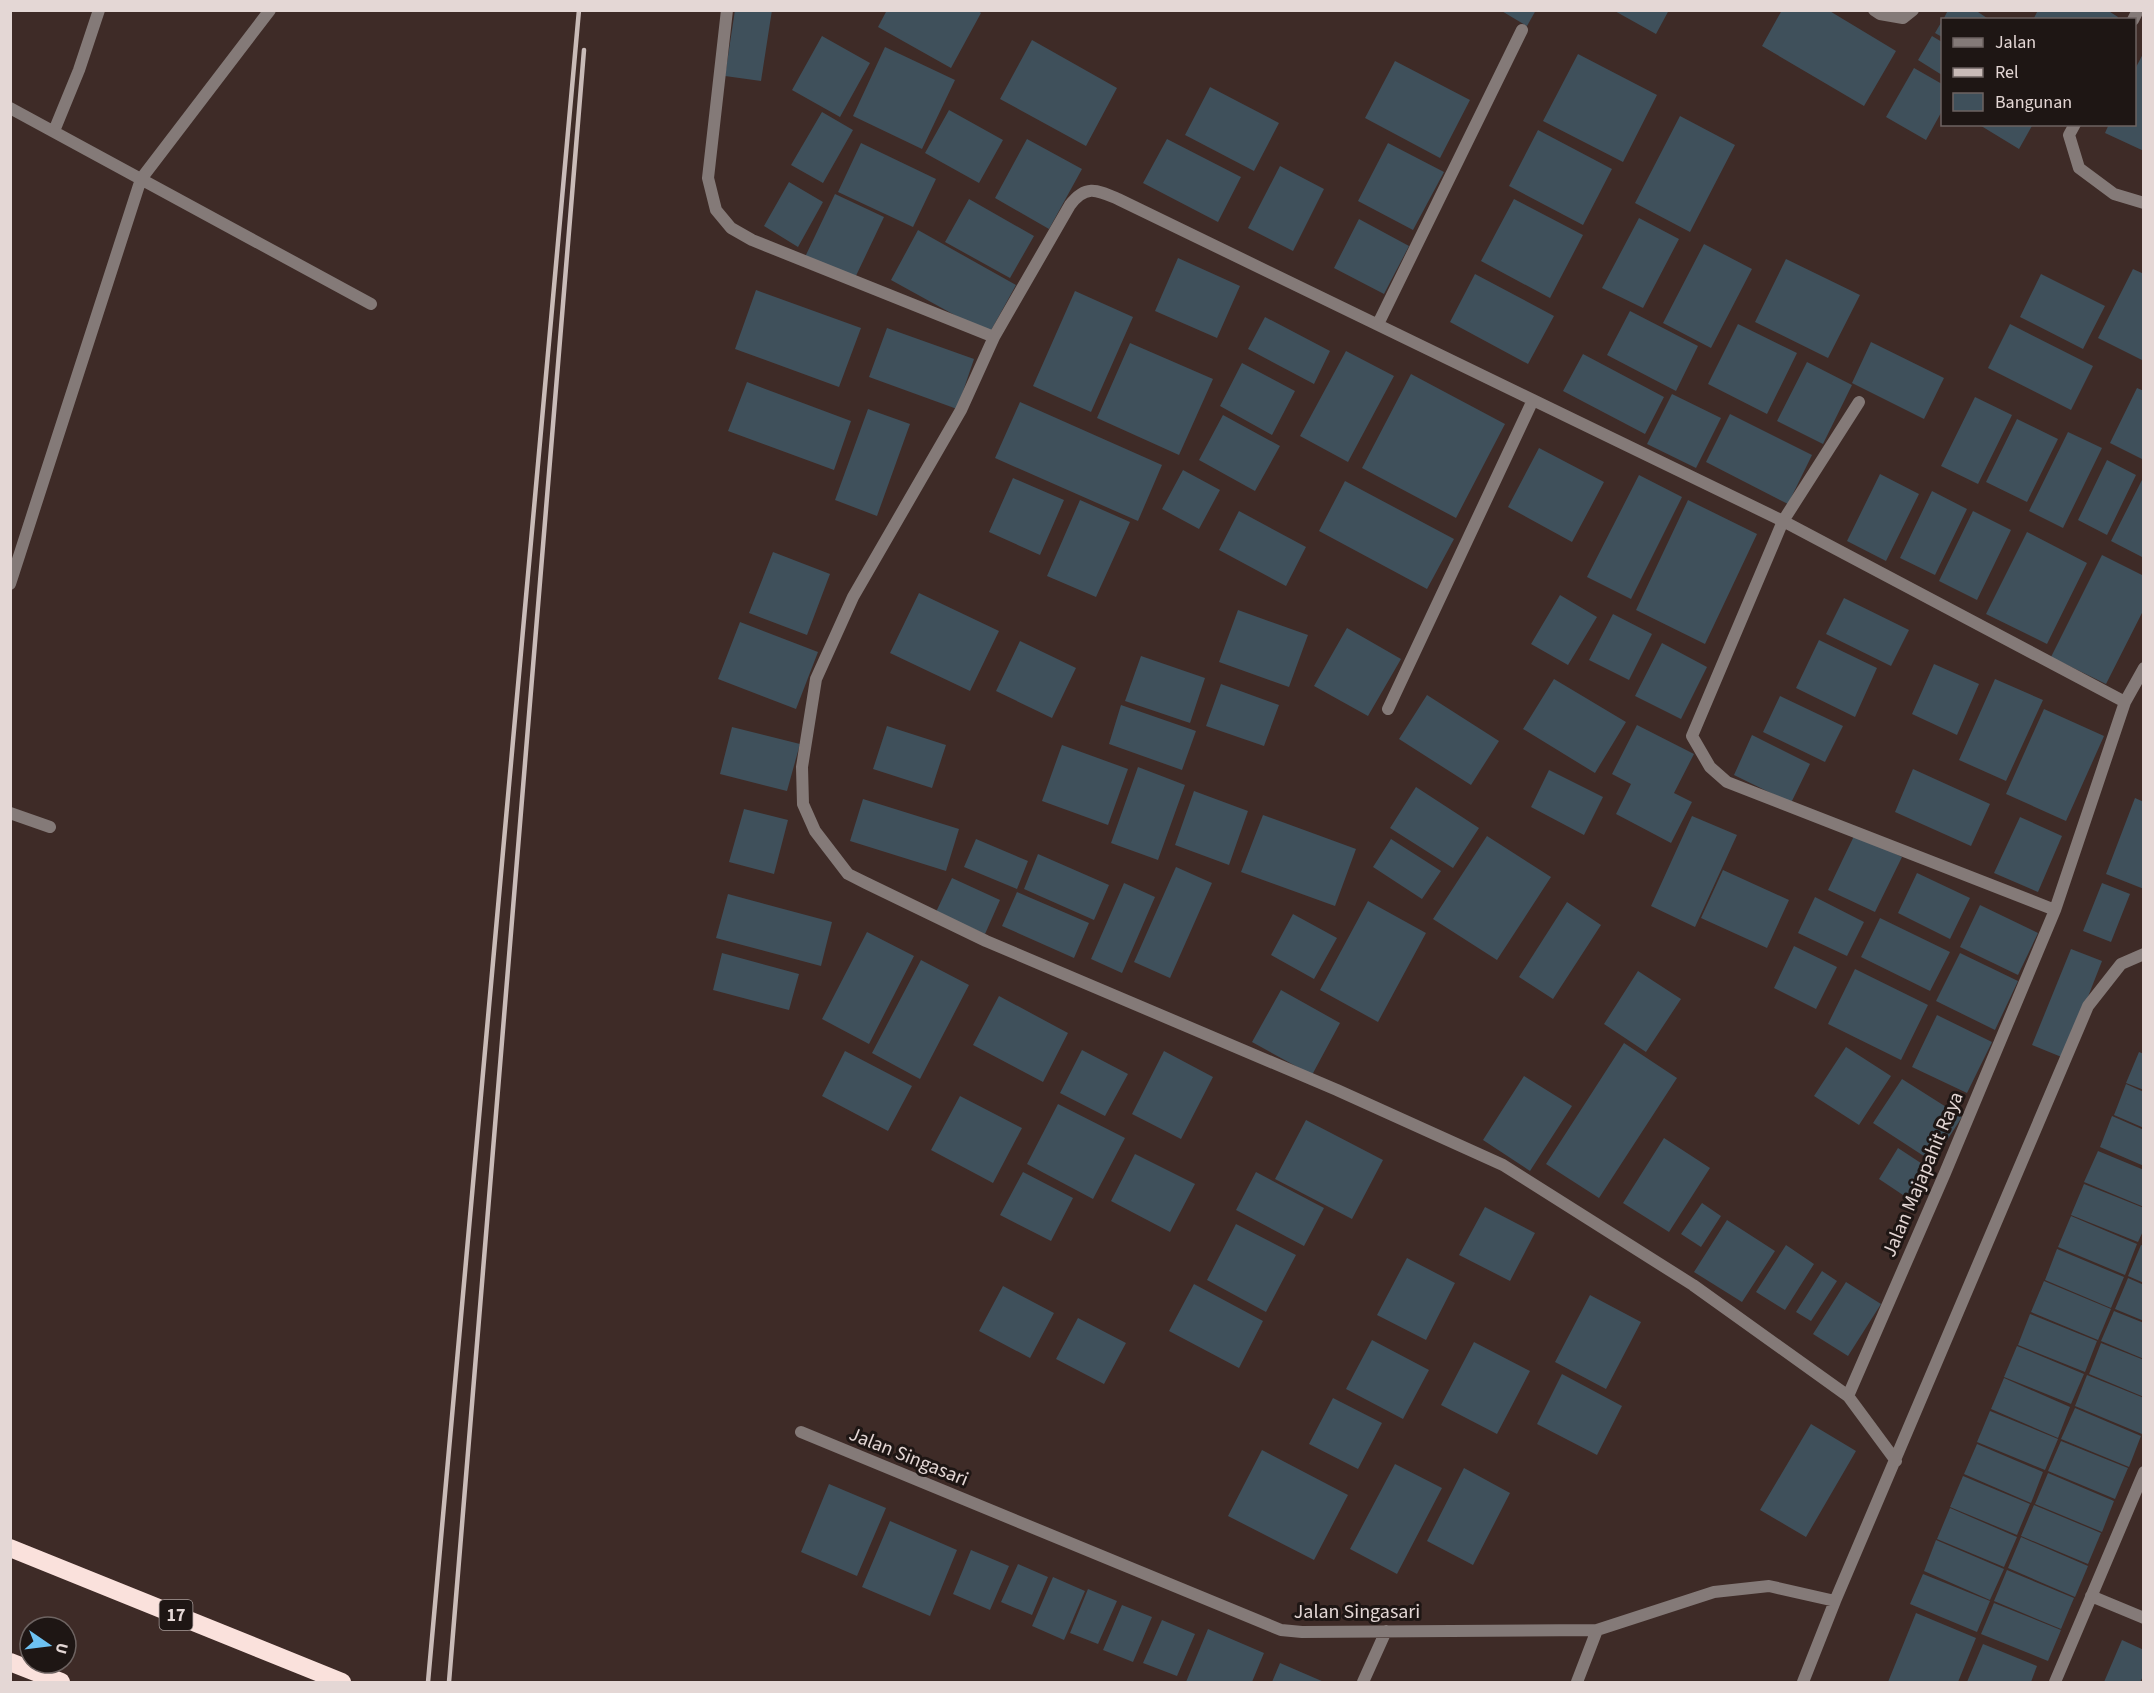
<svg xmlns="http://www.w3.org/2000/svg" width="2154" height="1693" viewBox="0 0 2154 1693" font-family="'Source Sans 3',sans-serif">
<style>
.building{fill:#3f505b}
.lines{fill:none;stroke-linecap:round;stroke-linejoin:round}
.minor{stroke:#847a78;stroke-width:12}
.motorway{stroke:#fae1dc;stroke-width:18}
.rail{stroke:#c9bbb8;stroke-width:4.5}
.labels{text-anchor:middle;stroke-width:6;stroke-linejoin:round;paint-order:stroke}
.shield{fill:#1e1614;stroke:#a99d9b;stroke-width:1.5}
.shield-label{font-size:18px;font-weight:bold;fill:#e4d7d5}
.street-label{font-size:20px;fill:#e4d7d5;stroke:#1e1614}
</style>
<rect width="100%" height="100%" fill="#3e2b27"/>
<path class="building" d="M735 10H772L761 81 725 76Z
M887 10H977L981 13 951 68 878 27Z
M1500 10H1536L1527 26Z
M1613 10H1669L1656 34Z
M1782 10H1828L1896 51 1864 106 1762 46Z
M1948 10H1975L1990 20H1943Z
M2038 10H2107L2118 17 2117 20H2033Z
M1942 21V37L1935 33Z
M822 36 870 63 840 117 792 90Z
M1932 36 1942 42V75L1918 60Z
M1032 40 1117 88 1086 146 1000 99Z
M885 47 955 80 922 149 853 116Z
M2144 52V151L2105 133 2109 124H2134V71Z
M1578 54 1657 95 1623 162 1543 121Z
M1395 61 1470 100 1440 158 1365 118Z
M1914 68 1942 84V111L1926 140 1886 117Z
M1210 87 1279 123 1254 171 1185 135Z
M949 110 1003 140 979 183 925 153Z
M822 112 853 130 823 183 791 165Z
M1680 116 1735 145 1690 232 1635 203Z
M1978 124H2033L2019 149Z
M1538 130 1612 169 1583 225 1509 186Z
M1027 139 1082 169 1049 229 995 198Z
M1167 139 1241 177 1218 222 1143 183Z
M861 143 936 179 913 227 838 192Z
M1388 143 1444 172 1413 230 1358 201Z
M1280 166 1324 189 1293 251 1248 228Z
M789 182 823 202 798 247 764 226Z
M835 194 884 217 854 280 805 257Z
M969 199 1034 236 1010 278 945 242Z
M1514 199 1583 235 1550 298 1481 261Z
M1639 218 1679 239 1643 308 1602 288Z
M1359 219 1409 246 1384 294 1334 268Z
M918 230 1016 285 989 334 891 280Z
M1704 244 1752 269 1711 348 1663 323Z
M1178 258 1240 286 1217 338 1155 311Z
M1786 259 1860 295 1828 358 1755 322Z
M2133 269 2144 274V361L2098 338Z
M1475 274 1554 316 1528 364 1450 322Z
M2041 274 2105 306 2083 349 2020 317Z
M756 290 861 328 839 387 735 349Z
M1075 291 1133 317 1091 412 1033 386Z
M1630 311 1698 346 1676 391 1607 355Z
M1265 317 1330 351 1314 384 1248 349Z
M1738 324 1797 353 1767 414 1708 384Z
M2010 324 2093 366 2071 410 1988 368Z
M887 328 974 359 957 409 869 377Z
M1871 342 1944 378 1924 419 1852 383Z
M1130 343 1213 379 1179 455 1097 418Z
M1346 351 1394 376 1348 462 1300 436Z
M1583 354 1664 397 1645 434 1563 391Z
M1807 362 1852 385 1823 444 1777 421Z
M1242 363 1295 391 1272 435 1220 406Z
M1411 374 1505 424 1456 518 1362 468Z
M747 382 851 421 834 470 728 431Z
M2137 388 2144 391V460L2110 443Z
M1672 394 1721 418 1696 468 1647 444Z
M1975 397 2012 415 1978 484 1941 466Z
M1020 402 1162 465 1138 521 995 458Z
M868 409 910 424 877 516 835 500Z
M1730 414 1812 455 1788 504 1706 462Z
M1223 415 1280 446 1255 491 1199 460Z
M2017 419 2058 439 2027 502 1986 482Z
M2068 432 2102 448 2063 528 2029 511Z
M1539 448 1604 482 1572 542 1508 507Z
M2107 460 2136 475 2107 535 2078 520Z
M1183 470 1220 490 1199 529 1162 509Z
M1880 474 1919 494 1886 561 1847 541Z
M1639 475 1682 497 1631 599 1587 577Z
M2144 476V558L2111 541Z
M1013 478 1064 500 1040 555 989 532Z
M1345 481 1454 539 1427 589 1319 531Z
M1932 491 1967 509 1935 575 1900 558Z
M1080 500 1130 522 1096 597 1047 576Z
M1688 500 1757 534 1705 644 1636 610Z
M1239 511 1306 547 1286 586 1219 550Z
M1973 511 2011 530 1977 600 1939 581Z
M2027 532 2087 563 2047 644 1986 614Z
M773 552 830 574 807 635 749 613Z
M2102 555 2144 576V609L2106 684 2051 657Z
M919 593 999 631 970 691 890 653Z
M1560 595 1597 617 1568 665 1531 644Z
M1844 598 1909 630 1891 666 1826 634Z
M1238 610 1308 635 1289 687 1219 662Z
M1613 614 1652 634 1629 680 1589 660Z
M740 622 818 652 796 709 718 679Z
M1347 628 1401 659 1368 716 1314 686Z
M1819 640 1877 668 1855 717 1796 688Z
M1020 641 1076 668 1052 718 996 691Z
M1662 643 1707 667 1681 719 1635 696Z
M1141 656 1205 678 1190 723 1125 701Z
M1934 664 1979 684 1957 735 1912 714Z
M1554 679 1626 722 1595 773 1523 729Z
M1995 679 2043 700 2006 781 1959 760Z
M1221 684 1279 705 1264 746 1206 726Z
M1427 695 1499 741 1471 785 1399 739Z
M1780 696 1843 726 1825 762 1763 732Z
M1121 705 1196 731 1182 770 1109 744Z
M2044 709 2104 736 2066 821 2006 794Z
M1637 725 1694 754 1674 793 1692 802 1671 843 1616 814 1631 784 1612 774Z
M887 726 946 745 932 788 873 769Z
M732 727 800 744 787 791 720 774Z
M1752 735 1810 764 1791 803 1734 775Z
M1062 745 1128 769 1108 825 1042 801Z
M1138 767 1185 785 1158 860 1111 843Z
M1913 769 1990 804 1971 846 1895 812Z
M1549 770 1603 797 1584 835 1531 807Z
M1416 787 1479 828 1453 868 1390 828Z
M1194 791 1248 811 1229 865 1175 845Z
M2135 798 2144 802V889L2106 874Z
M863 799 959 829 946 871 850 841Z
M744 809 788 820 774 874 729 862Z
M1263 815 1356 849 1335 906 1241 872Z
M1692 816 1737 835 1695 927 1651 906Z
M2020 817 2062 836 2038 892 1994 873Z
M1855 834 1902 857 1875 912 1828 890Z
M1487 836 1551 877 1497 960 1433 919Z
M976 839 1028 861 1017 889 964 867Z
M1391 839 1441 871 1422 899 1373 867Z
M1038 854 1109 885 1094 920 1024 889Z
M1176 867 1212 883 1170 978 1134 962Z
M1723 870 1789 900 1767 948 1701 918Z
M1917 873 1970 898 1950 939 1898 913Z
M952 878 1000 900 985 934 936 912Z
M1124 883 1155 897 1122 973 1091 959Z
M2102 883 2130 894 2111 942 2083 931Z
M1017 892 1089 923 1074 958 1002 926Z
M728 894 832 922 821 966 716 938Z
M1815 897 1864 922 1847 956 1798 933Z
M1368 901 1426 933 1378 1022 1320 990Z
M1567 902 1601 925 1553 999 1519 977Z
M1980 905 2038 933 2018 975 1960 947Z
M1293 914 1337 938 1314 979 1271 955Z
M1880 918 1950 952 1930 991 1861 957Z
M867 932 914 956 869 1044 822 1019Z
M1794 946 1837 967 1816 1009 1774 988Z
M2071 949 2102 961 2064 1058 2032 1045Z
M722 953 799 974 789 1010 713 990Z
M1960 953 2018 981 1995 1030 1936 1001Z
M921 960 969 985 920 1079 872 1053Z
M1855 969 1928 1005 1901 1060 1828 1024Z
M1638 971 1681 999 1646 1052 1604 1024Z
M1281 990 1340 1023 1312 1075 1252 1042Z
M999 996 1068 1033 1043 1082 973 1045Z
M1937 1015 1992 1042 1967 1093 1912 1067Z
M1624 1043 1677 1078 1599 1198 1546 1164Z
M1846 1047 1891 1076 1859 1125 1814 1096Z
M1082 1050 1128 1074 1105 1116 1060 1093Z
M845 1051 912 1086 888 1131 822 1096Z
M1164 1051 1213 1077 1181 1139 1132 1114Z
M2139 1052 2144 1054V1090L2126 1083Z
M1524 1076 1572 1106 1530 1171 1483 1140Z
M1902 1079 1962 1117 1933 1162 1873 1123Z
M2126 1084 2144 1092V1128L2114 1115Z
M960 1096 1022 1128 993 1183 931 1150Z
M1058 1104 1125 1138 1093 1199 1027 1164Z
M2112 1116 2144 1130V1166L2100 1147Z
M1306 1120 1383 1160 1352 1219 1275 1179Z
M1664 1138 1710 1168 1669 1232 1623 1203Z
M1898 1148 1933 1171 1912 1201 1879 1179Z
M2098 1151 2144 1170V1207L2084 1182Z
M1135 1154 1195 1184 1170 1232 1111 1201Z
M1023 1172 1073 1198 1051 1241 1000 1215Z
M1256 1172 1324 1208 1304 1246 1236 1210Z
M2084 1184 2144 1208V1229L2138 1242 2071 1215Z
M1702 1203 1721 1216 1701 1247 1681 1234Z
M1485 1207 1535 1233 1510 1281 1459 1255Z
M2071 1216 2137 1244 2125 1275 2058 1247Z
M1727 1220 1775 1251 1742 1302 1694 1272Z
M1236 1224 1296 1255 1266 1312 1207 1280Z
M1786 1245 1814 1264 1785 1310 1756 1292Z
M2141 1245 2144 1246V1283L2128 1276Z
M2057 1249 2124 1277 2111 1308 2045 1280Z
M1407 1258 1455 1283 1426 1340 1377 1315Z
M1822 1271 1837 1281 1811 1321 1796 1312Z
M2128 1278 2144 1285V1321L2115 1309Z
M2044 1281 2111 1309 2098 1340 2031 1312Z
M1846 1282 1881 1304 1848 1356 1813 1334Z
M1194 1284 1263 1321 1239 1368 1169 1331Z
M1003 1286 1054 1313 1030 1358 979 1331Z
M1590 1295 1641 1322 1606 1389 1555 1362Z
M2114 1311 2144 1323V1359L2101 1341Z
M2030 1314 2097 1341 2085 1372 2018 1345Z
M1078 1318 1126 1343 1104 1384 1056 1359Z
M1372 1340 1429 1370 1403 1419 1346 1389Z
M1474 1342 1530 1371 1497 1434 1441 1405Z
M2101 1343 2144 1360V1397L2089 1374Z
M2017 1346 2084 1374 2071 1404 2004 1377Z
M1562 1374 1622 1406 1597 1455 1537 1424Z
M2087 1375 2144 1398V1430L2142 1434 2075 1406Z
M2004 1378 2070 1407 2058 1438 1991 1409Z
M1333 1398 1382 1423 1358 1469 1309 1444Z
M2075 1408 2141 1436 2129 1467 2061 1439Z
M1990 1411 2058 1439 2045 1470 1977 1442Z
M1811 1424 1856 1451 1806 1537 1760 1510Z
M2061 1441 2128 1468 2115 1499 2048 1471Z
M1977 1444 2043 1472 2031 1503 1964 1474Z
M1262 1450 1348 1495 1314 1560 1228 1516Z
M1395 1464 1442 1488 1397 1574 1350 1549Z
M1464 1468 1510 1493 1473 1565 1427 1541Z
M2048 1473 2114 1501 2102 1532 2035 1504Z
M1963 1476 2030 1504 2017 1535 1950 1507Z
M829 1484 886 1508 857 1576 801 1552Z
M2034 1505 2101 1533 2088 1564 2021 1536Z
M1950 1508 2017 1537 2004 1567 1937 1539Z
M890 1521 957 1550 930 1616 862 1587Z
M2021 1537 2088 1566 2075 1597 2008 1568Z
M1936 1540 2004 1569 1990 1600 1924 1571Z
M971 1550 1009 1566 990 1610 953 1594Z
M1018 1564 1048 1577 1032 1615 1001 1602Z
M2007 1570 2074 1598 2061 1629 1994 1601Z
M1923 1574 1990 1601 1977 1632 1910 1604Z
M1053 1577 1085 1591 1064 1640 1032 1626Z
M1088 1589 1117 1601 1098 1644 1070 1633Z
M1994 1603 2061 1630 2048 1661 1981 1634Z
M1122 1605 1152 1617 1133 1662 1103 1650Z
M1916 1613 1976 1638 1958 1682H1888Z
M1162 1620 1195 1634 1177 1676 1143 1663Z
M1208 1629 1264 1653 1252 1682H1186Z
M2122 1640 2144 1650V1675L2140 1682H2104Z
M1983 1644 2037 1666 2031 1682H1967Z
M1280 1663 1324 1682H1272Z"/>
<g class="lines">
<path class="minor" d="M727 10 708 178 716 210 731 228 752 240 994 337
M1874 10 1880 14 1903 18 1913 10
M2133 20 2138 10
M10 108 371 304
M2075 124 2069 135 2079 168 2114 194 2144 203
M54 131 79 70 99 10
M1378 324 1522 30
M1859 402 1783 521 1692 736 1710 767 1727 782 2055 910
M10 584 141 179 270 10
M1388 709 1533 400
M10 813 50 827
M1848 1396 1693 1285 1503 1165 1337 1090 986 941 866 883 848 874 815 831 803 804 802 767 816 679 853 597 961 410 994 337 1070 205C1086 184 1097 190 1118 199L1783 521 2125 702
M801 1432 1281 1630 1302 1632 1597 1630 1714 1592 1769 1586 1835 1601
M1896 1461 1848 1396 1945 1173 2055 910 2125 702 2144 668
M2091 1596 2144 1618
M1363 1682 1386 1631
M1577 1682 1597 1630
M1803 1682 1835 1601 2088 1006 2121 964 2144 954
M2055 1682 2144 1472"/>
<path class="motorway" d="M10 1548 342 1682
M10 1662 61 1682"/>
<path class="rail" d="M428 1682 579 10
M449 1682 584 50"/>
</g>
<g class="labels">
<rect class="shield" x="159.5" y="1600" width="33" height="30" rx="4.5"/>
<g class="shield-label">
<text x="176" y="1621">17</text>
</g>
<g class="street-label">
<text transform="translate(1922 1174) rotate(-67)" y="7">Jalan Majapahit Raya</text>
<text transform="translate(909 1456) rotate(22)" y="7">Jalan Singasari</text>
<text x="1357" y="1618">Jalan Singasari</text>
</g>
</g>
<rect width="2154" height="1693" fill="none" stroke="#e4d7d5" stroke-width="24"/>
<rect x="1941" y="18" width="195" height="108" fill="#1e1614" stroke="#6d6361" stroke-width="1.5"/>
<rect x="1953" y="38" width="30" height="9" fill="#847a78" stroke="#6d6361" stroke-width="1.5"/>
<text x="1995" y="48" font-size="18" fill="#e4d7d5">Jalan</text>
<rect x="1953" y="68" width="30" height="9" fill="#c9bbb8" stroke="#6d6361" stroke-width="1.5"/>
<text x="1995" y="78" font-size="18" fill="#e4d7d5">Rel</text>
<rect x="1953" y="93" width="30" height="18" fill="#3f505b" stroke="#6d6361" stroke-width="1.5"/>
<text x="1995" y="108" font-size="18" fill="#e4d7d5">Bangunan</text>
<g transform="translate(48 1645) rotate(104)"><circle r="28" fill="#1e1614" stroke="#6d6361" stroke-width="1.5"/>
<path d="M0-4.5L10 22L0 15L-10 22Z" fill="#6dc2f3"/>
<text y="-9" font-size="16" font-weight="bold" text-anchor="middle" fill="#e4d7d5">U</text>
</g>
</svg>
